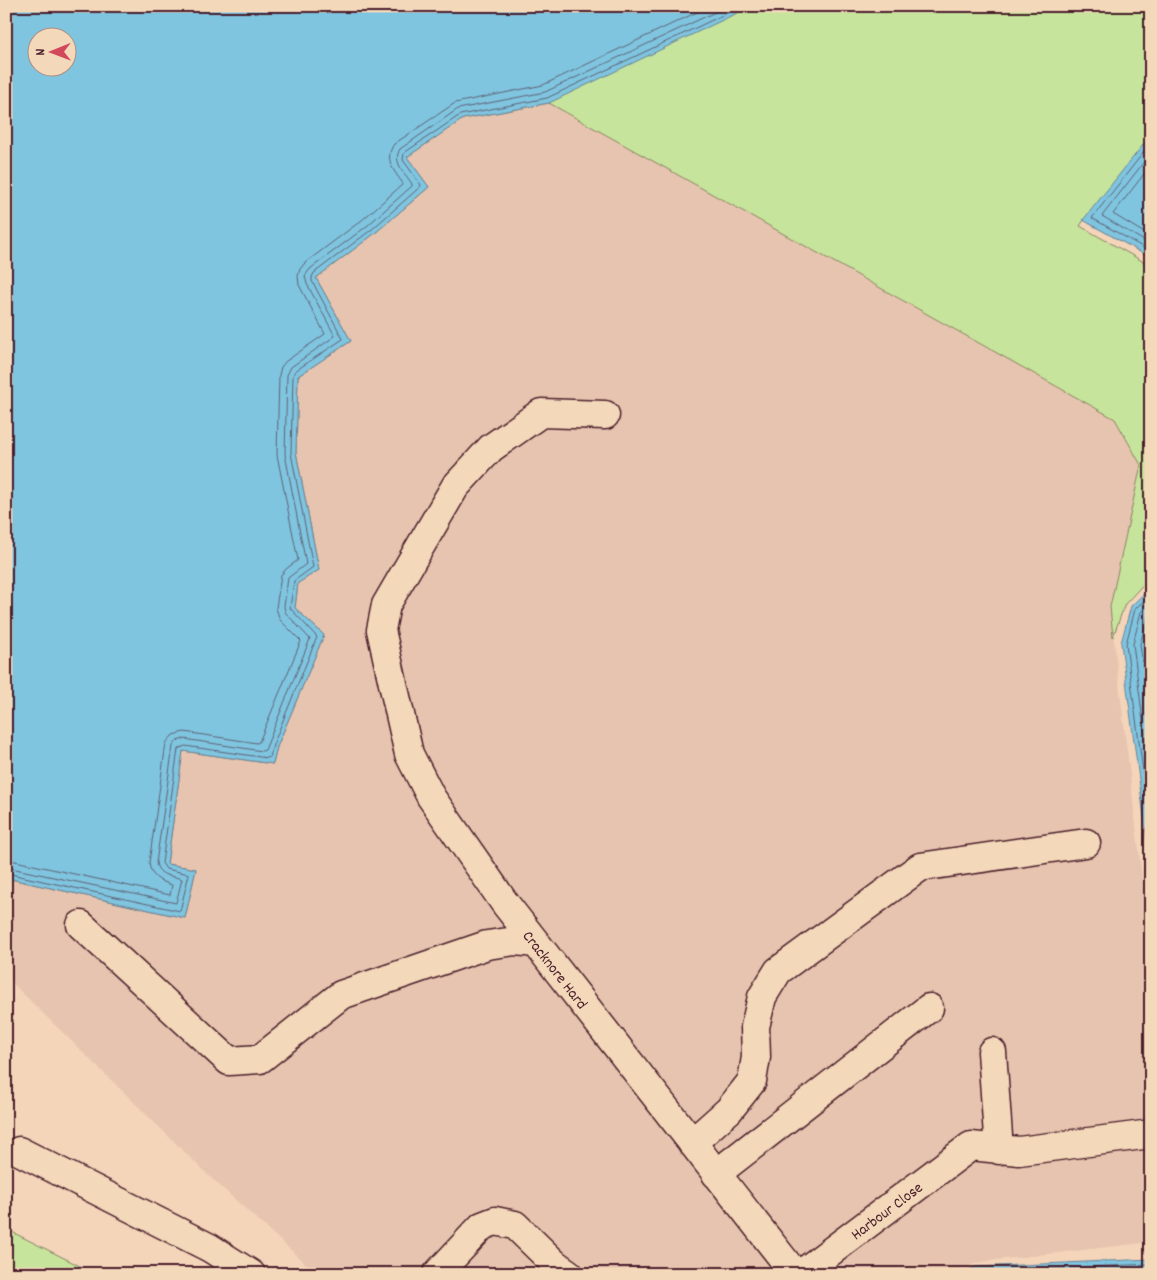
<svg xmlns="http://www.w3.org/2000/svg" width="1157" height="1280" viewBox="0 0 1157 1280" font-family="Dekko,sans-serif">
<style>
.built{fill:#e7c4af}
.green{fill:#c6e49b;stroke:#888263}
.water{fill:#7fc5e0;stroke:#6a8398;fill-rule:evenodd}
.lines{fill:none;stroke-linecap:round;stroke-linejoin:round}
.shore{stroke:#5f6173;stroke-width:1}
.minor-casing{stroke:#4a1f2b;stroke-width:31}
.minor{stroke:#f3d8ba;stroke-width:28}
.labels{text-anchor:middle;stroke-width:4;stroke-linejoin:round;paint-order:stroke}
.street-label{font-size:16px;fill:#4a1f2b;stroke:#f3d8ba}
</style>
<rect width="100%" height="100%" fill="#f4d5ba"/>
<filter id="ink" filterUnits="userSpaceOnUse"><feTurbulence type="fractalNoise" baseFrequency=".02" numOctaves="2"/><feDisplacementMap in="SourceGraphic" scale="10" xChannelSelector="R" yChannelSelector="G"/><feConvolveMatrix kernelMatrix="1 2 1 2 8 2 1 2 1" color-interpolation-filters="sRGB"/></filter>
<g filter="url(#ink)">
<path class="built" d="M549 103 1115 419 1141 465 1110 607 1151 952V1242L980 1262 947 1274H317L208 1175 6 977V878L185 917 167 864 183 751 6 705 295 608 298 583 319 570 296 452 298 376 351 341 316 278 374 234 428 187 407 157 463 119Z"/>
<path class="green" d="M68 6H1151V258L1084 220 1080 226 1151 266V576L1125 604 1113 637 1110 607 1141 465 1115 419 549 103 463 119 407 157 429 187 374 234 316 278 351 341 298 376 296 452 319 570 298 583 295 608 324 635 277 747 273 764 183 751 167 864 196 869 185 918 6 878 68 68Z
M6 1229 96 1274H6Z"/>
<path class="water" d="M6 6H752L549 103 463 119 407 157 429 187 374 234 316 278 351 341 298 376 296 452 319 570 298 583 295 608 324 635 277 747 273 764 183 751 167 864 196 869 185 918 6 878ZM38 38H68V68H38Z
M1151 135V258L1083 220Z
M1151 587V870L1121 643 1131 606Z
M1151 1259V1274H957L976 1267Z"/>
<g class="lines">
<path class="shore" d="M1151 143 1092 218 1151 252
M1151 153 1102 216 1151 245
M1151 165 1113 214 1151 237
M1151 594 1135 609 1126 644 1151 831
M1151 603 1141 612 1133 644 1151 782
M1151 613 1148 616 1140 644 1151 724
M6 859 170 895 172 885C160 881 151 878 149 863L166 743 173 735 184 732 257 743 259 742 301 641 280 620 276 608 281 575 286 569 298 560 277 455 279 375 281 367 286 361 325 334 299 285 298 276 300 269 305 263 362 220 402 185V182C393 170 384 159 394 144L455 103 543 85 710 6
M6 867 176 903 182 879C171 875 159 877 156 863L173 746 177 741 184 739 262 751 265 750 310 639 285 612 284 606 288 578 306 564 285 454 287 375 291 367 335 336 307 284 305 276 310 269 367 226 412 186V184C405 173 392 162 400 149L458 109 545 92 728 6
M6 873 180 911 189 874 166 869 162 863 178 749 185 746 267 758 270 757 273 745 317 637 290 608 294 581 313 567 291 453 293 375 295 371 343 339 312 281V277L314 273 371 230 420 187 421 185 403 160 404 153 460 115 547 98 742 6
M972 1274 978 1272 1151 1264
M1080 1274 1151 1271"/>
<defs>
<path id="minor" d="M605 415 541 413 491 448 455 487 386 605 381 630 394 688 409 754 431 797 504 902 795 1274
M81 925 229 1061 260 1059 341 995 487 945 515 941 536 943
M992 1052 999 1150
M692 1143 729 1110 752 1081 756 1057 755 1027 762 997 778 971 920 867 1086 843
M19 1151 210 1248 251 1274
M716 1174 929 1008
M437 1274 482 1226 495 1221 515 1225 555 1264 569 1274
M801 1274 971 1146 1019 1151 1151 1134"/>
</defs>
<use href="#minor" class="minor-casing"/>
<use href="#minor" class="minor"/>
</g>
</g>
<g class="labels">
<g class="street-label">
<text transform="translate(556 969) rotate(52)" y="6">Cracknore Hard</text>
<text transform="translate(886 1210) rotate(-37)" y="6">Harbour Close</text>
</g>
</g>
<rect width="1157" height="1280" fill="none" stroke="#f3d8ba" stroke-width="25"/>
<rect x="12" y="12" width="1132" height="1255" fill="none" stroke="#4a1f2b" stroke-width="2" filter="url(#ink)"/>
<g transform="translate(52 52) rotate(269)"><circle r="24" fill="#f3d8ba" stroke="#af8e81"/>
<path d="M0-4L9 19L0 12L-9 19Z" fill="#d1495b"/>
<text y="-8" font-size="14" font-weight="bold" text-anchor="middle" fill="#4a1f2b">N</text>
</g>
</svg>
